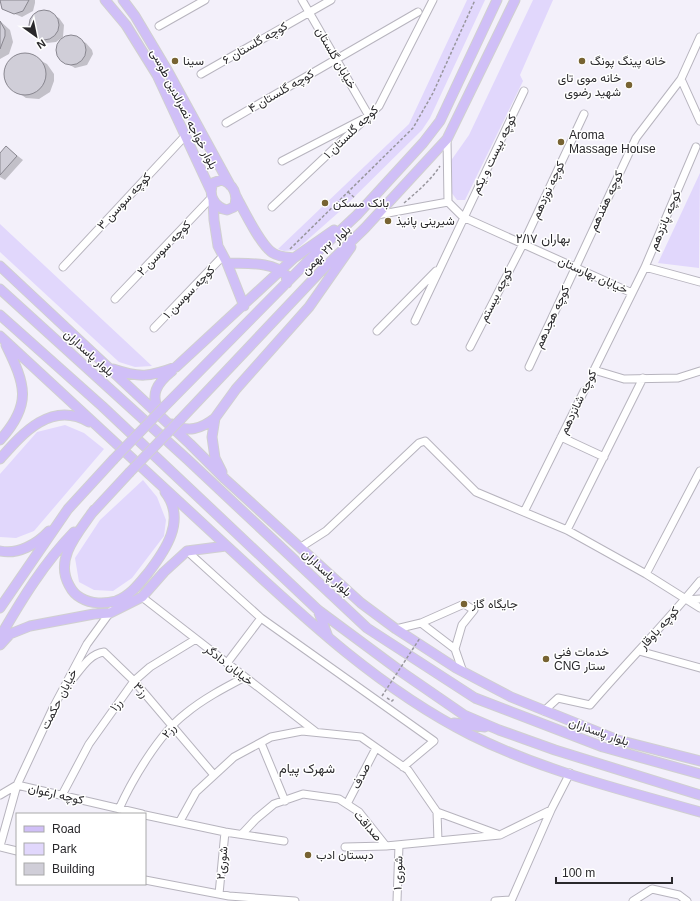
<svg xmlns="http://www.w3.org/2000/svg" width="700" height="901" viewBox="0 0 700 901" font-family="Helvetica,Vazirmatn,sans-serif">
<style>
.green{fill:#e1d7fc}
.shadow{fill:#0003}
.building{fill:#d0ced8;stroke:#898790}
.lines{fill:none;stroke-linecap:round;stroke-linejoin:round}
.minor-casing{stroke:#b7b4be;stroke-width:9}
.major-casing{stroke:#d0d0d0;stroke-width:11}
.path{stroke:#98969d;stroke-width:1.5;stroke-dasharray:3 2;stroke-linecap:butt}
.minor{stroke:#fff;stroke-width:7}
.major{stroke:#d0bff7;stroke-width:9}
.major-bridge-casing{stroke:#d0d0d0;stroke-width:11;stroke-linecap:butt}
.path-bridge{stroke:#98969d;stroke-width:1.5;stroke-dasharray:3 2;stroke-linecap:butt}
.major-bridge{stroke:#d0bff7;stroke-width:9}
.poi-dot{fill:#776332;stroke:#fff;stroke-width:1.5}
.labels{text-anchor:middle;stroke-width:3;stroke-linejoin:round;paint-order:stroke}
.street-label{font-size:12px;fill:#29282b;stroke:#fff}
.poi-label{font-size:12px;fill:#29282b;stroke:#fff;text-anchor:start}
.neighbourhood-label{font-size:13px;fill:#29282b;stroke:#fff}
</style>
<rect width="100%" height="100%" fill="#f3f0fa"/>
<path class="green" d="M467 0H485L430 118 422 130 339 212 296 250 284 251 278 249 409 124Z
M533 0H553L520 75 523 81 465 200H457L451 192 450 162 469 135Z
M700 173 699 268 658 263Z
M0 224 152 366 135 367 119 362 0 252Z
M65 425 84 433 104 449 34 531 16 538 0 537V474L37 432Z
M143 480 157 497 166 520 164 536 132 578 113 591 94 590 79 582 75 558 100 520Z"/>
<path class="shadow" d="M0 0H35V3L33 11 22 17 10 12Z
M44 11 59 18 64 25 63 37 56 42 47 43 33 34 31 21 36 14Z
M0 21 10 30 13 42 9 54 0 59Z
M71 36 86 43 92 50 93 54 87 65 75 68 60 59 58 47 63 39Z
M26 53 47 64 54 74V81L50 92 39 99 26 98 7 85 4 72 9 61 14 56Z
M6 147 23 160 5 180 0 177V154Z"/>
<path class="building" d="M0 0H29L23 11 14 14 2 9Z
M29 25a15 15 0 1 1 30 0a15 15 0 1 1-30 0Z
M0 21 5 30V36L0 49Z
M56 50a15 15 0 1 1 30 0a15 15 0 1 1-30 0Z
M4 74a21 21 0 1 1 42 0a21 21 0 1 1-42 0Z
M6 146 17 156 0 175V153Z"/>
<g class="lines">
<defs>
<path id="minor" d="M159 26 205 0
M201 74 331 0
M681 79 700 121
M226 123 418 12
M447 139 448 202
M696 147 645 267 594 370 624 379 678 378 700 371
M282 161 369 116 302 0
M448 202 463 217 632 293
M272 207 379 106 433 0
M377 215 448 202
M63 267 186 135
M645 267 700 282
M115 299 212 197
M415 321 524 91
M154 328 223 256
M377 331 436 271
M470 347 523 244 584 114
M529 367 636 138 681 79 700 37
M561 437 604 457
M524 512 584 391
M567 530 643 378
M301 547 326 531 419 443 425 441 476 492 567 530 646 574 700 608
M187 551 261 618 434 741 403 767
M646 574 700 471
M142 597 316 732
M685 600 700 599
M421 623 455 649
M396 629 421 623 464 604 474 610 462 625 455 649 463 672
M639 651 700 668
M227 663 261 618
M71 681C81 669 89 654 104 652L134 681 214 775
M544 711 558 698 590 705C626 663 665 624 700 581
M261 743 285 801
M17 785 142 814
M0 795 17 785
M62 795 89 744 134 681 150 667 196 639
M347 804 376 748
M119 809C132 780 159 734 185 714 203 699 224 688 245 677
M437 812 497 834
M145 815 225 832 284 841
M180 821 196 792 234 757 271 737 302 731 361 737 408 770 437 812 438 841
M242 834 256 819 274 804 303 794 339 799 359 812 386 846 500 835 551 810
M0 846 17 785 53 708 87 644 111 611
M0 847 17 851
M345 847 386 846
M145 880 229 896 295 901
M219 894 225 832
M397 901 399 845
M495 901 511 900
M511 901 551 810 570 773
M633 901 652 889 679 895 687 901"/>
<path id="major" d="M105 0 126 25 157 75 211 191
M123 0 135 16 166 68 230 185
M221 180C233 183 239 195 234 207L227 210C214 207 208 195 213 183Z
M236 196C243 209 261 246 273 253 279 257 286 257 294 258
M213 200 214 220 218 246 227 263 244 306
M227 263C246 264 272 261 286 275L287 283
M0 266 190 444 225 479 361 603 396 629 456 668 511 697 618 740 700 761
M0 289 187 459 367 628 475 698 603 747 700 774
M0 315 102 406 318 610 403 673 464 715 499 730 555 750 700 795
M0 336C72 403 144 469 216 536 295 609 374 686 471 735 543 771 623 790 700 812
M113 369C140 378 149 377 176 367L294 258 334 230
M164 407 310 259 357 215 423 143 440 121 497 0
M160 412C149 395 157 383 172 371
M180 420 321 271 365 228 447 139 515 0
M172 424C188 433 201 429 215 418
M0 440C33 404 25 384 6 345
M0 459C22 434 51 400 89 422
M222 472 215 458 212 437 215 418 236 389 309 307 351 247
M94 510C79 532 54 558 69 585 72 591 75 595 81 598 91 604 105 604 116 601 130 596 139 584 148 573 165 551 187 520 165 492
M91 514 129 473
M0 551C18 555 37 544 49 531
M0 608 68 509 113 460
M318 610 328 637
M0 637C22 599 44 563 74 532
M0 645 10 634 30 626 94 614 110 613 142 597 164 572 187 551 226 546
M454 723 485 727"/>
</defs>
<use href="#minor" class="minor-casing"/>
<use href="#major" class="major-casing"/>
<path class="path" d="M348 192 355 198
M404 203C418 191 430 181 440 166
M290 249 413 128 433 93 475 0
M587 386 591 376
M387 698 392 701 394 699"/>
<use href="#minor" class="minor"/>
<use href="#major" class="major"/>
<defs>
<path id="major-bridge" d="M113 460 164 407
M129 473 180 420"/>
</defs>
<use href="#major-bridge" class="major-bridge-casing"/>
<path class="path-bridge" d="M382 696 420 638"/>
<use href="#major-bridge" class="major-bridge"/>
</g>
<g class="poi-dot">
<circle cx="175" cy="61" r="4"/>
<circle cx="582" cy="61" r="4"/>
<circle cx="629" cy="85" r="4"/>
<circle cx="561" cy="142" r="4"/>
<circle cx="325" cy="203" r="4"/>
<circle cx="388" cy="221" r="4"/>
<circle cx="464" cy="604" r="4"/>
<circle cx="546" cy="659" r="4"/>
<circle cx="308" cy="855" r="4"/>
</g>
<g class="labels">
<g class="street-label">
<text transform="translate(255 43) rotate(-30)" y="4">کوچه گلستان ۶</text>
<text transform="translate(336 58) rotate(60)" y="4">خیابان گلستان</text>
<text transform="translate(281 91) rotate(-30)" y="4">کوچه گلستان ۴</text>
<text transform="translate(184 109) rotate(63)" y="4">بلوار خواجه نصرالدین طوسی</text>
<text transform="translate(351 132) rotate(-44)" y="4">کوچه گلستان ۱</text>
<text transform="translate(494 154) rotate(-64)" y="4">کوچه بیست و یکم</text>
<text transform="translate(548 190) rotate(-65)" y="4">کوچه نوزدهم</text>
<text transform="translate(124 201) rotate(-47)" y="4">کوچه سوسن ۳</text>
<text transform="translate(606 201) rotate(-65)" y="4">کوچه هفدهم</text>
<text transform="translate(665 220) rotate(-67)" y="4">کوچه پانزدهم</text>
<text transform="translate(164 248) rotate(-46)" y="4">کوچه سوسن ۲</text>
<text transform="translate(326 250) rotate(-45)" y="4">بلوار ۲۲ بهمن</text>
<text transform="translate(593 275) rotate(24)" y="4">خیابان بهارستان</text>
<text transform="translate(189 292) rotate(-46)" y="4">کوچه سوسن ۱</text>
<text transform="translate(496 295) rotate(-63)" y="4">کوچه بیستم</text>
<text transform="translate(552 317) rotate(-65)" y="4">کوچه هجدهم</text>
<text transform="translate(89 353) rotate(42)" y="4">بلوار پاسداران</text>
<text transform="translate(578 402) rotate(-64)" y="4">کوچه شانزدهم</text>
<text transform="translate(327 573) rotate(43)" y="4">بلوار پاسداران</text>
<text transform="translate(659 628) rotate(-48)" y="4">کوچه باوقار</text>
<text transform="translate(229 665) rotate(38)" y="4">خیابان دادگر</text>
<text transform="translate(141 690) rotate(49)" y="4">رز۳</text>
<text transform="translate(59 699) rotate(-63)" y="4">خیابان حکمت</text>
<text transform="translate(116 705) rotate(-53)" y="4">رز۱</text>
<text transform="translate(169 731) rotate(-50)" y="4">رز۲</text>
<text transform="translate(599 732) rotate(19)" y="4">بلوار پاسداران</text>
<text transform="translate(361 776) rotate(-63)" y="4">صدف</text>
<text transform="translate(56 794) rotate(13)" y="4">کوچه ارغوان</text>
<text transform="translate(368 826) rotate(49)" y="4">صداقت</text>
<text transform="translate(222 863) rotate(-85)" y="4">شوری۲</text>
<text transform="translate(398 873) rotate(-88)" y="4">شوری ۱</text>
</g>
<g class="poi-label">
<text x="183" y="65">سینا</text>
<text x="590" y="65">خانه پینگ پونگ</text>
<text x="621" y="82" text-anchor="end">خانه موی تای<tspan x="621" dy="14">شهید رضوی</tspan></text>
<text x="569" y="139">Aroma<tspan x="569" dy="14">Massage House</tspan></text>
<text x="333" y="207">بانک مسکن</text>
<text x="396" y="225">شیرینی پانیذ</text>
<text x="472" y="608">جایگاه گاز</text>
<text x="554" y="656">خدمات فنی‌<tspan x="554" dy="14">CNG ستار</tspan></text>
<text x="316" y="859">دبستان ادب</text>
</g>
<g class="neighbourhood-label">
<text x="543" y="243">۲/۱۷ بهاران</text>
<text x="307" y="773">شهرک پیام</text>
</g>
</g>
<rect x="16" y="813" width="130" height="72" fill="#ffffff" stroke="#a9a9aa"/>
<rect x="24" y="826" width="20" height="6" fill="#d0bff7" stroke="#a9a9aa"/>
<text x="52" y="833" font-size="12" fill="#29282b">Road</text>
<rect x="24" y="843" width="20" height="12" fill="#e1d7fc" stroke="#a9a9aa"/>
<text x="52" y="853" font-size="12" fill="#29282b">Park</text>
<rect x="24" y="863" width="20" height="12" fill="#d0ced8" stroke="#a9a9aa"/>
<text x="52" y="873" font-size="12" fill="#29282b">Building</text>
<g transform="translate(36 36) rotate(147)" stroke="#ffffff" stroke-width="3" paint-order="stroke">
<path d="M0-3L7 15L0 10L-7 15Z" fill="#29282b"/>
<text y="-6" font-size="11" font-weight="bold" text-anchor="middle" fill="#29282b">N</text>
</g>
<path d="M556 877v6h116v-6" fill="none" stroke="#29282b" stroke-width="2"/>
<text x="562" y="877" font-size="12" fill="#29282b" stroke="#ffffff" stroke-width="3" paint-order="stroke">100 m</text>
</svg>
